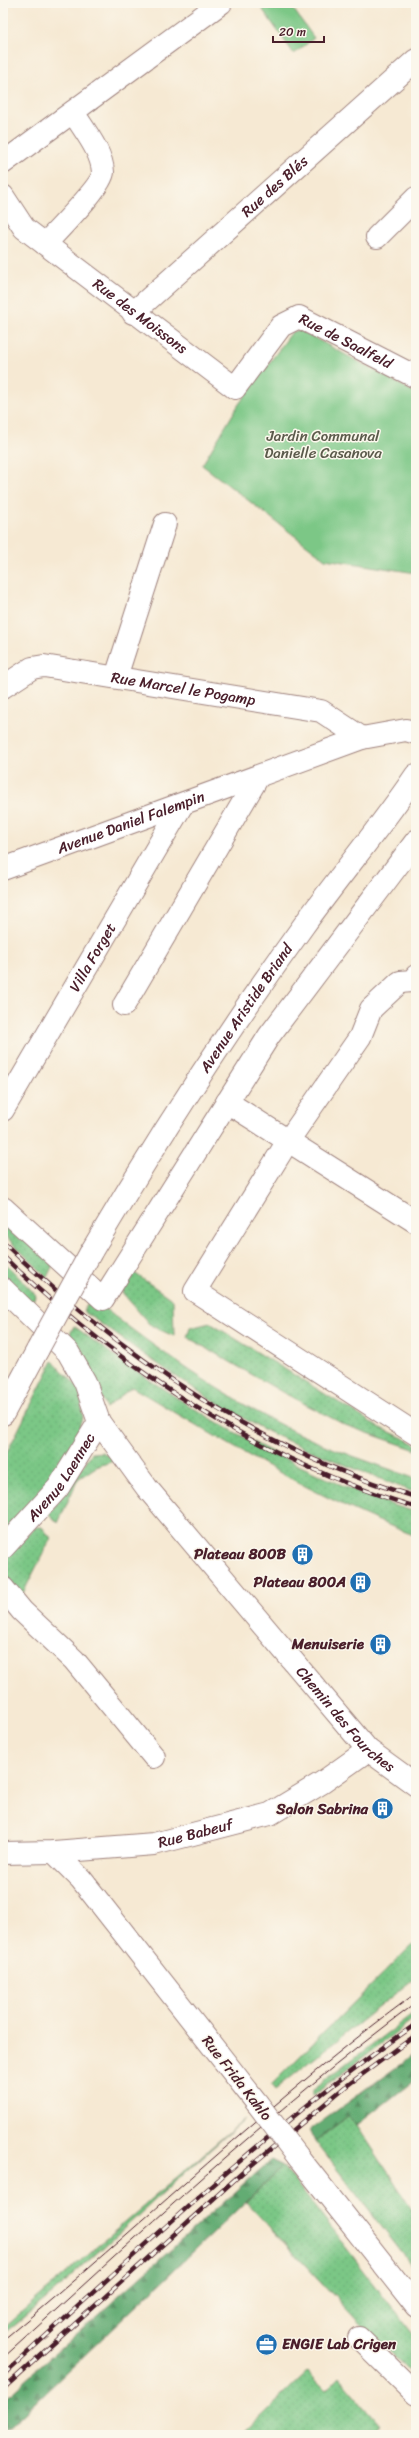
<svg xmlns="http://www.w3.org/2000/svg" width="419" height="2438" viewBox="0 0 419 2438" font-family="Sriracha,sans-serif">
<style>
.grass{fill:url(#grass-dots);stroke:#627358}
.forest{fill:url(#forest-firs);stroke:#57664f}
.green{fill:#7bc786;stroke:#627358}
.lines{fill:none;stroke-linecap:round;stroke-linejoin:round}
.minor-casing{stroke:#a0847f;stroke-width:24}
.major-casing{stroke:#a0847f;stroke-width:24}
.minor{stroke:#fff;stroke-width:22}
.major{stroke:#fff;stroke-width:22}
.tram{stroke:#4a1f2b;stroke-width:1}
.rail-casing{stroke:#4a1f2b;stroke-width:4.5}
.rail{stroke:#fbf7ec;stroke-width:3;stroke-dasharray:9;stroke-linecap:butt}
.minor-bridge-casing{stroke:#a0847f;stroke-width:24;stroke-linecap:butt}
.major-bridge-casing{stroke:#a0847f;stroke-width:24;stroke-linecap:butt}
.minor-bridge{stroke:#fff;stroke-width:22}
.major-bridge{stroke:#fff;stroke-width:22}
.labels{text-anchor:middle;stroke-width:3;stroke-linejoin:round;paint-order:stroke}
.street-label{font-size:15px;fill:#4a1f2b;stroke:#fbf7ec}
.park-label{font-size:15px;fill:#5b5a4b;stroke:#fbf7ec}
.poi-label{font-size:15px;font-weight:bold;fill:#4a1f2b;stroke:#fbf7ec;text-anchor:end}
</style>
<defs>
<pattern id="grass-dots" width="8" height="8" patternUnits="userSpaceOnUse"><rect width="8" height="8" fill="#7bc786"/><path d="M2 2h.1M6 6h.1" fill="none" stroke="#6caa74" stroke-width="1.8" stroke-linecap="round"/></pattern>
<pattern id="forest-firs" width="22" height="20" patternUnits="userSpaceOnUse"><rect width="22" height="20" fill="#64ac73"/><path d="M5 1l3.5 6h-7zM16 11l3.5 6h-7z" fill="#548b5f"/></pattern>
</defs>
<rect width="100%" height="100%" fill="#fbf7ec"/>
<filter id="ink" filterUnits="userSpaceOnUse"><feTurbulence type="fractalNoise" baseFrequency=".025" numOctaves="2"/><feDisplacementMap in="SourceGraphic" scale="8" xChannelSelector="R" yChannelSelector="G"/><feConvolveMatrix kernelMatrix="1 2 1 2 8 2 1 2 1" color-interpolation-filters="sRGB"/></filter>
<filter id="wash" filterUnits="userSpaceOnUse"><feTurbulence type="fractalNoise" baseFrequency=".012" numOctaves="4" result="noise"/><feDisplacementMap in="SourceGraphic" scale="16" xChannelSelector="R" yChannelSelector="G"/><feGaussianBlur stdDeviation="0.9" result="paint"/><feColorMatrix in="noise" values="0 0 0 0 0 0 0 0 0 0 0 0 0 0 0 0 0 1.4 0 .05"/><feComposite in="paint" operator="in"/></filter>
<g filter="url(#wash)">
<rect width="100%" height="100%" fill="#f6e9d3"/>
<path class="grass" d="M3 1215 53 1265 47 1277 3 1234Z
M3 1261 36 1295 26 1313 3 1290Z
M130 1270 173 1300 174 1336 151 1326 120 1290Z
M91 1298C156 1349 222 1396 297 1433 335 1451 377 1464 416 1479V1493C373 1476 329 1459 286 1440 214 1407 148 1357 83 1311Z
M210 1323 377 1426 416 1444V1450L345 1425 282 1392 187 1337 190 1328Z
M74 1326C149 1383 225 1431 311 1471 345 1487 380 1502 416 1512V1536C315 1498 225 1442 132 1387L106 1408 89 1367 67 1340Z
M53 1361 80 1389 83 1418 73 1447 30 1508 3 1533V1460Z
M102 1452 116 1460 96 1467 78 1479 58 1523 49 1514 92 1453Z
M35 1527H42L51 1538 20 1599 3 1580V1562Z
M416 1941V1977L275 2090 271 2085Z
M416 2011V2017L312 2096V2090Z
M347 2117 357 2125 416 2215V2271L315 2141Z
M244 2119 52 2294 3 2334V2328Z
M283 2166 416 2338V2376L366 2330 246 2202Z
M308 2372 326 2390 339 2377 380 2425 368 2435H242Z"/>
<path class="forest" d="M416 2053V2079L357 2125 347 2117 315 2141 310 2130Z
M271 2160 283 2166 3 2433V2400Z"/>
<path class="green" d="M258 3H289L314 38 294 54Z
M300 330 416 393V573L325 559 202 465 239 404 292 332Z"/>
</g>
<g filter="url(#ink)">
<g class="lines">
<defs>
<g id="minor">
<path d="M3 163 221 3"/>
<path id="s1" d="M3 196 24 228 235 388 281 326 299 317 416 377"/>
<path d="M377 237 416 198"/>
<path d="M45 244C56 232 103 185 103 172 102 151 83 129 73 112"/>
<path id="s2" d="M133 313 416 60"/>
<path d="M116 677 165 524"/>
<path id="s3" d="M3 687 32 668 44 666 321 711 362 738"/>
<path id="s4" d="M3 869 362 738 406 730 416 733"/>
<path d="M416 976 412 981 400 982 371 1009 360 1037 288 1141 195 1291 416 1434"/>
<path d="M124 1005 258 777"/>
<path d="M227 1102 416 1222"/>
<path id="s5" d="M3 1110 182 805"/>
<path d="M3 1208 103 1299 269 1036 416 841"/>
<path id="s6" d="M3 1289 68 1352 85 1382 99 1422 147 1488 368 1750 416 1785"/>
<path id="s7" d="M3 1548 58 1488 99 1422"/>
<path d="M3 1588 22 1611 74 1660 154 1757"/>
<path d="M54 1852 81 1879 257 2103"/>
<path id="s8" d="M3 1853 54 1852 154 1844 270 1814 323 1782 368 1750"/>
<path d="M299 2158 416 2306"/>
<path d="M359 2338 416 2394"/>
</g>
<g id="major">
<path id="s9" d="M91 1252C157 1140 227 1031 304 925 340 875 381 827 416 775"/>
<path d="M3 1414 38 1349"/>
</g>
</defs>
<use href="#minor" class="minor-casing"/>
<use href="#major" class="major-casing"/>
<use href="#minor" class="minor"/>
<use href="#major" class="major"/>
<path class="tram" d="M3 2340C142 2226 271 2099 416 1993
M3 2358C138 2236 270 2111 416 2003"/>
<defs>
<path id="rail" d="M3 1242C121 1355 258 1451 416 1497
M3 1256C119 1368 260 1461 416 1507
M3 2375C136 2254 267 2127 416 2024
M3 2389 242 2173 345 2087 416 2035"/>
</defs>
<use href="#rail" class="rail-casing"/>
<use href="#rail" class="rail"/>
<defs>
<path id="minor-bridge" d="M257 2103 299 2158"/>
<path id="major-bridge" d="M38 1349 91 1252"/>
</defs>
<use href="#minor-bridge" class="minor-bridge-casing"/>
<use href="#major-bridge" class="major-bridge-casing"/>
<use href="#minor-bridge" class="minor-bridge"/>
<use href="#major-bridge" class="major-bridge"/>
</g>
</g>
<defs>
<symbol id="building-disc" viewBox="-11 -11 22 22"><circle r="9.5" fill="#1f6fb2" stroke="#fbf7ec"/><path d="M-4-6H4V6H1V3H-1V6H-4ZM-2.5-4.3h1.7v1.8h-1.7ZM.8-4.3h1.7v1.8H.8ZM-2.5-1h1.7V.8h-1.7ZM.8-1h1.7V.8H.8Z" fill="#fff"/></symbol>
<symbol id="office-disc" viewBox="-11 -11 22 22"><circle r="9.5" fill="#1f6fb2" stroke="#fbf7ec"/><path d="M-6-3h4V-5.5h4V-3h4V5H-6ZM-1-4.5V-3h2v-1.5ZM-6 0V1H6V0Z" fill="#fff"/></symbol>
</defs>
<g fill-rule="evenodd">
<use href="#building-disc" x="290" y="1542" width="25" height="25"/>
<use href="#building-disc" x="348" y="1570" width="25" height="25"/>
<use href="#building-disc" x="368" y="1632" width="25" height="25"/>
<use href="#building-disc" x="370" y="1796" width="25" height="25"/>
<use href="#office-disc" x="254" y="2332" width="25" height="25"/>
</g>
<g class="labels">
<g class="street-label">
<text dy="5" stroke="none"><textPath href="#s2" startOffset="190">Rue des Blés</textPath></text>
<text dy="5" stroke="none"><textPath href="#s1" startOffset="184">Rue des Moissons</textPath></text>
<text dy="5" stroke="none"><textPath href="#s1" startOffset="453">Rue de Saalfeld</textPath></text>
<text dy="5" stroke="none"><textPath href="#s3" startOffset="188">Rue Marcel le Pogamp</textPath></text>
<text dy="5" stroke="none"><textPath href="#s4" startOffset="136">Avenue Daniel Falempin</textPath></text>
<text dy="5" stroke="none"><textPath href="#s5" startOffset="177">Villa Forget</textPath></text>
<text dy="5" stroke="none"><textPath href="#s9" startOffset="289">Avenue Aristide Briand</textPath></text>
<text dy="5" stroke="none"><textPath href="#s7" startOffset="92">Avenue Laennec</textPath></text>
<text dy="5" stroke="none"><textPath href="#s6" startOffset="554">Chemin des Fourches</textPath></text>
<text dy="5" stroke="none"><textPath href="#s8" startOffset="194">Rue Babeuf</textPath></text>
<text transform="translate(237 2078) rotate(52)" y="5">Rue Frida Kahlo</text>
</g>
<g class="park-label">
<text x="323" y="441">Jardin Communal<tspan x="323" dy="17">Danielle Casanova</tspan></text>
</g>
<g class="poi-label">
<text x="286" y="1559">Plateau 800B</text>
<text x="346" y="1587">Plateau 800A</text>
<text x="364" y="1649">Menuiserie</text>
<text x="368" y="1814">Salon Sabrina</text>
<text x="282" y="2349" text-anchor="start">ENGIE Lab Crigen</text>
</g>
</g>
<rect width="419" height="2438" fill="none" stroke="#fbf7ec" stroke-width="16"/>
<path d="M273 36v6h51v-6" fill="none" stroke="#4a1f2b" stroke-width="2"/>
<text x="279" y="36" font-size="12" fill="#4a1f2b" stroke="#fbf7ec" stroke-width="3" paint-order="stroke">20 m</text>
</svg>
